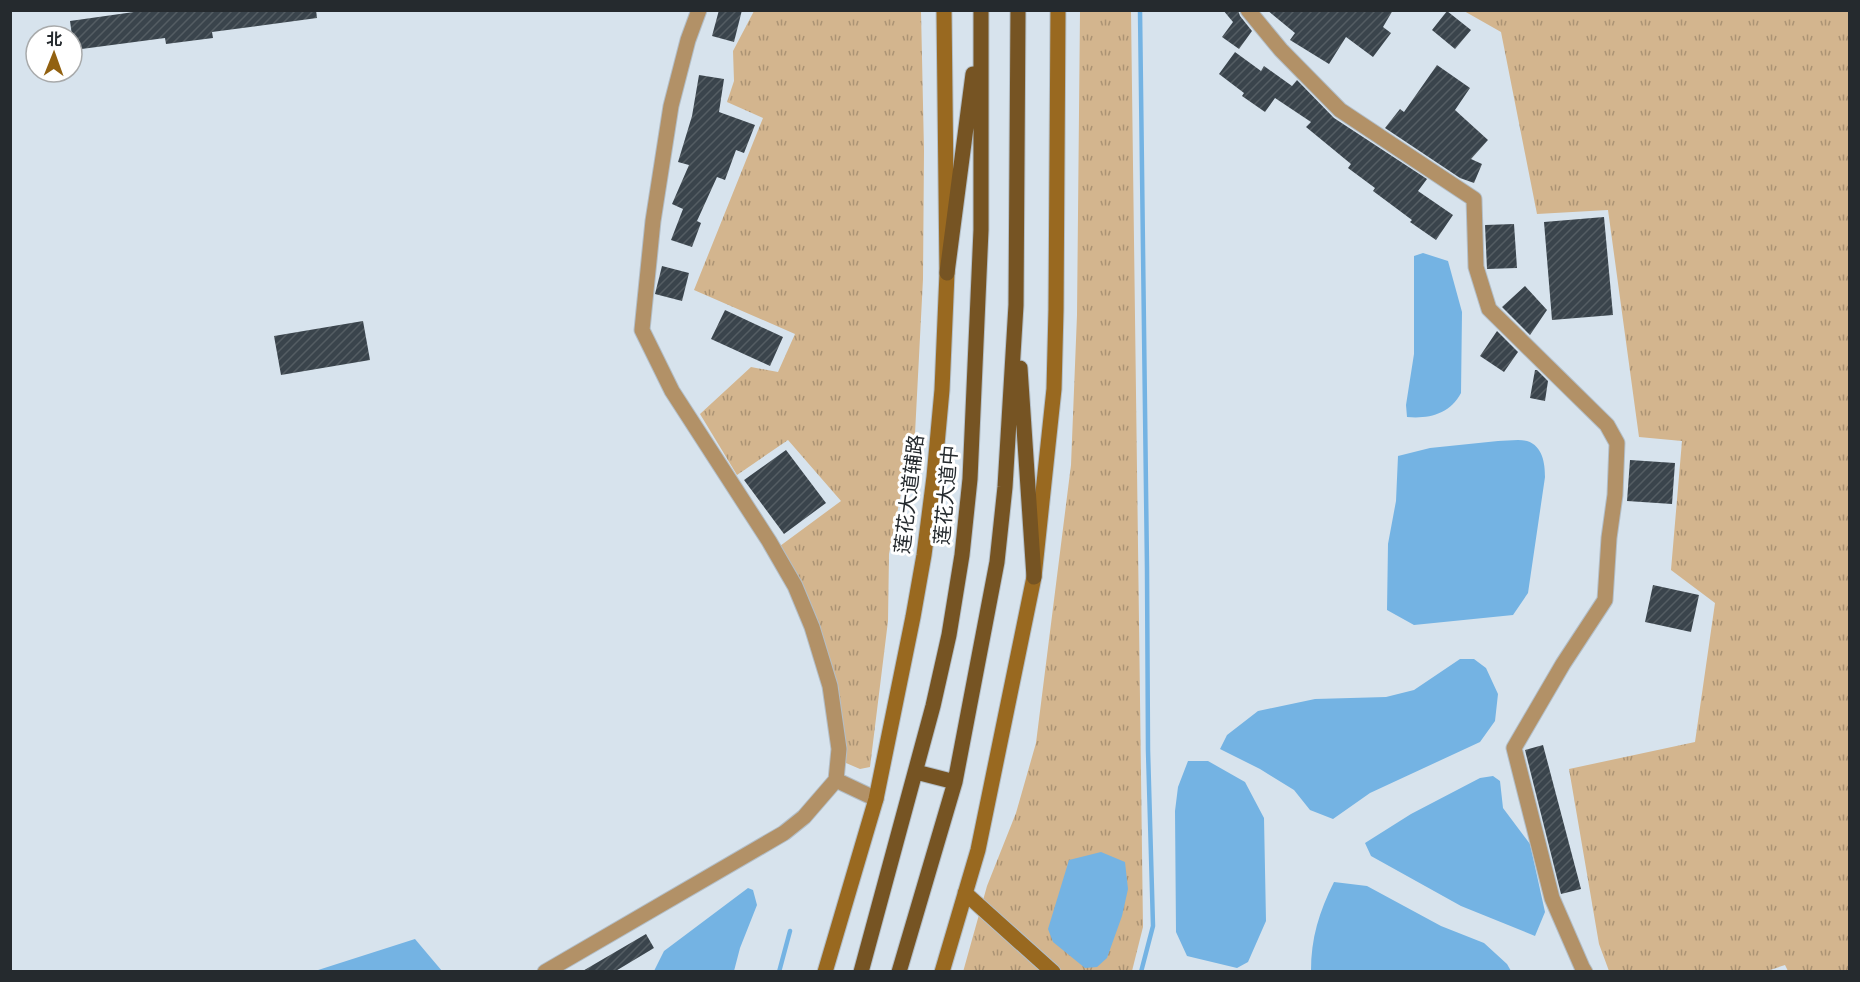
<svg xmlns="http://www.w3.org/2000/svg" width="1860" height="982" viewBox="0 0 1860 982" font-family="'Source Sans 3','Noto Sans SC',sans-serif">
<style>
.grass{fill:url(#grass-tufts)}
.water{fill:#74b3e3}
.lines{fill:none;stroke-linecap:round;stroke-linejoin:round}
.stream{stroke:#74b3e3;stroke-width:4.5}
.building{fill:url(#building-hatch)}
.street-casing{stroke:#b3bec7;stroke-width:17}
.secondary-casing{stroke:#b3bec7;stroke-width:17}
.primary-casing{stroke:#b3bec7;stroke-width:17}
.street{stroke:#b29167;stroke-width:15}
.secondary{stroke:#996920;stroke-width:15}
.primary{stroke:#765423;stroke-width:15}
.labels{text-anchor:middle;stroke-width:6;stroke-linejoin:round;paint-order:stroke}
.street-label{font-size:20px;fill:#252a2e;stroke:#fff}
</style>
<defs>
<pattern id="grass-tufts" width="24" height="20" patternUnits="userSpaceOnUse" patternTransform="scale(1.5)"><rect width="24" height="20" fill="#d3b58e"/><path d="M3 7l-1-3M5 7V3M7 7l1-3M15 17l-1-3M17 17v-4M19 17l1-3" fill="none" stroke="#ab9374"/></pattern>
<pattern id="building-hatch" width="6" height="6" patternUnits="userSpaceOnUse" patternTransform="scale(1.5)"><rect width="6" height="6" fill="#3a444c"/><path d="M-1 1l2-2M0 6l6-6M5 7l2-2" fill="none" stroke="#545d63"/></pattern>
</defs>
<rect width="100%" height="100%" fill="#d7e3ed"/>
<path class="grass" d="M754 11H921L924 151 923 279 914 453 903 483 889 554 888 621 870 767 860 769 846 763 844 744 780 546 841 501 788 440 737 475 700 414 751 367 778 372 795 334 694 290 763 118 727 102 734 81 733 51Z
M1080 11H1131L1143 927 1132 971 963 972 987 886 1016 813 1036 743 1071 465 1077 315Z
M1464 11H1849V971H1788L1785 965 1764 972 1609 971 1599 944 1569 769 1695 742 1715 603 1671 570 1682 441 1639 437 1608 210 1537 214 1501 32Z"/>
<path class="water" d="M1423 253 1448 261 1462 312 1461 393C1450 414 1429 419 1407 417L1406 405 1414 354V256Z
M1498 441C1507 441 1519 439 1527 441 1543 446 1545 464 1545 477L1528 593 1513 615 1414 625 1387 610 1388 544 1396 501 1398 456 1430 448Z
M1460 659H1474L1486 668 1498 694 1495 721 1480 742 1370 793 1333 819 1310 810 1294 790 1260 769 1220 749 1227 735 1258 711 1315 699 1386 697 1414 690Z
M1188 761H1208L1245 782 1264 818 1266 921 1248 962 1237 968 1187 956 1176 932 1175 811 1178 787Z
M1493 776 1500 781 1503 808 1530 844 1545 912 1535 936 1461 906 1371 856 1365 843 1411 814 1480 778Z
M1101 852 1125 862 1128 889 1122 916 1107 958 1097 967 1085 968 1053 942 1048 929 1069 860Z
M1334 882 1367 886 1441 926 1484 943 1507 964 1511 971H1311C1311 938 1319 912 1334 882Z
M748 888 753 890 757 905 740 948 734 971H654L664 951Z
M415 939 442 971H315Z"/>
<g class="lines">
<path class="stream" d="M1140 10 1147 568 1148 750 1153 926 1141 972
M779 972 790 931"/>
</g>
<path class="building" d="M148 10H316L317 18 212 32 213 38 166 44 165 38 74 50 70 21Z
M719 10H742L734 42 712 36Z
M1223 10H1238L1240 16 1252 31 1239 49 1222 37 1233 22Z
M1267 10H1393L1383 27 1391 33 1373 57 1346 37 1329 64 1290 40 1295 33Z
M1447 11 1471 30 1455 49 1432 30Z
M1235 52 1261 71 1264 66 1292 86 1297 80 1334 118 1427 179 1418 191 1453 215 1436 240 1410 222 1412 220 1373 191 1375 188 1348 168 1351 164 1306 127 1311 122 1275 98 1265 112 1242 96 1244 93 1219 74Z
M1437 65 1470 88 1455 110 1488 140 1471 159 1482 164 1474 183 1460 178 1385 128 1400 109 1404 112Z
M699 75 724 79 719 112 755 125 744 153 736 150 725 180 717 177 697 221 701 223 692 247 671 240 683 209 672 204 689 165 678 162 692 116Z
M1604 217 1613 315 1552 320 1544 222Z
M1514 224 1517 268 1487 269 1485 225Z
M662 266 689 273 682 301 655 294Z
M1525 286 1547 310 1530 335 1502 307Z
M725 310 783 337 770 366 711 339Z
M363 321 370 360 281 375 274 336Z
M1497 331 1518 352 1504 372 1480 356Z
M1535 370H1537L1548 381 1545 401 1530 398Z
M786 450 826 503 784 534 744 480Z
M1630 460 1675 463 1672 504 1627 501Z
M1653 585 1699 595 1691 632 1645 622Z
M1543 745 1581 889 1561 894 1525 750Z
M646 934 654 948 614 972H581Z"/>
<g class="lines">
<defs>
<path id="street" d="M699 10 688 40 671 106 653 221 642 330 672 391 769 541 795 586 812 627 830 686 839 749 836 780 876 799
M1248 10 1281 50 1340 110 1474 199 1476 267 1489 309 1607 425 1617 443 1615 495 1609 538 1605 600 1563 664 1514 748 1552 898 1582 967 1585 972
M545 972 784 833 804 817 836 780"/>
<path id="secondary" d="M965 893 1053 972
M825 972 876 799 913 617 924 555 934 477 942 390 947 273 944 10
M942 972 978 850 1034 577 1054 389 1056 310 1058 10"/>
<path id="primary" d="M947 273 973 74
M1020 368 1034 577
M916 772 955 782
M861 972 933 706 949 635 962 555 970 479 981 230V10
M899 972 955 782 997 562 1005 487 1016 305 1018 10"/>
</defs>
<use href="#street" class="street-casing"/>
<use href="#secondary" class="secondary-casing"/>
<use href="#primary" class="primary-casing"/>
<use href="#street" class="street"/>
<use href="#secondary" class="secondary"/>
<use href="#primary" class="primary"/>
</g>
<g class="labels">
<g class="street-label">
<text transform="translate(909 494) rotate(-83)" y="7">莲花大道辅路</text>
<text transform="translate(946 495) rotate(-85)" y="7">莲花大道中</text>
</g>
</g>
<rect width="1860" height="982" fill="none" stroke="#252a2e" stroke-width="24"/>
<g transform="translate(54 54) rotate(1)"><circle r="28" fill="#ffffff" stroke="#a8aaab" stroke-width="1.5"/>
<path d="M0-4.5L10 22L0 15L-10 22Z" fill="#926110"/>
<text y="-9" font-size="16" font-weight="bold" text-anchor="middle" fill="#252a2e">北</text>
</g>
</svg>
